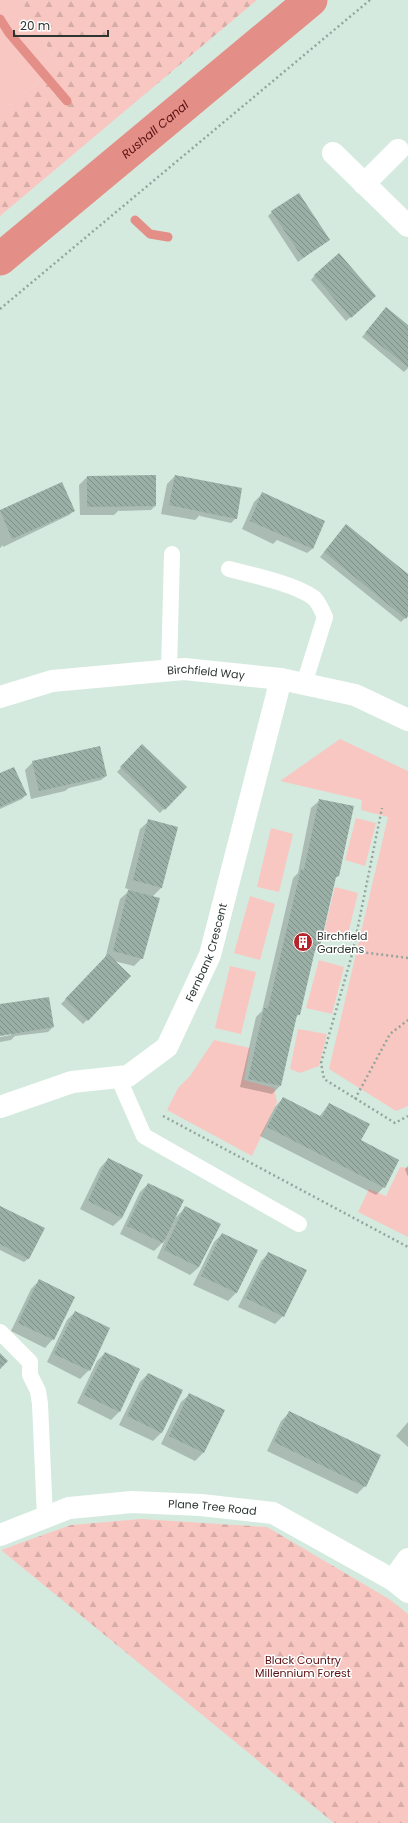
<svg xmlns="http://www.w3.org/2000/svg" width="408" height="1823" viewBox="0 0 408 1823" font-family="Poppins,sans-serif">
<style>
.green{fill:#f9c7c2}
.forest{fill:url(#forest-firs)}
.shadow{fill:#0003}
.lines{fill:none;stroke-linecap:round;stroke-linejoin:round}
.stream{stroke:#e38e87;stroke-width:9}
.canal{stroke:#e38e87;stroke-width:33}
.building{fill:url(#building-back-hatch)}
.path{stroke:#94a59d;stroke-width:2.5;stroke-dasharray:2 3;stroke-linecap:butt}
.lane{stroke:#fff;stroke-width:16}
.street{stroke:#fff;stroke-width:22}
.secondary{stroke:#fff;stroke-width:22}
.labels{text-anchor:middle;stroke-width:3;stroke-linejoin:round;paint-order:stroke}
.street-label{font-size:11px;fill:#2d3531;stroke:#fff}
.poi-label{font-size:11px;fill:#2d3531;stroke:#fff;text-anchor:start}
.park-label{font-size:11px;fill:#5c1112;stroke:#fff}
.water-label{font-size:12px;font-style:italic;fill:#5d1213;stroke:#fff}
</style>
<defs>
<pattern id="forest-firs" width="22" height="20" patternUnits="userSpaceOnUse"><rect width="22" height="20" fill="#f9c7c2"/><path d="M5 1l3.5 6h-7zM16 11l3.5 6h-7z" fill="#d6aca7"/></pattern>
<pattern id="building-back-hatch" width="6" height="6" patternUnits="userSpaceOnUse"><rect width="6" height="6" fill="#9aafa5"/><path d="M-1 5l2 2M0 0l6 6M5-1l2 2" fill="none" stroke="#7e8f87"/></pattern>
</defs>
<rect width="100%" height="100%" fill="#d4eadf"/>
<path class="green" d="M0 0H21L58 65 0 113Z
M340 739 408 771V1106L396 1111 329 1069 388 817 361 810 362 800 280 781Z
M356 818 376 823 365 866 345 860Z
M271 828 293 834 279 892 257 887Z
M335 887 358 893 347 938 324 932Z
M250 896 275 904 260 960 234 953Z
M319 960 344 967 332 1014 306 1008Z
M230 966 256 972 241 1034 215 1028Z
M298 1029 327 1034 319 1066 300 1073 290 1069Z
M214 1040 250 1048 244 1080 274 1088 277 1102 252 1156 167 1110 178 1088 190 1076Z
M400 1167 408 1168V1237L358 1212 369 1189 386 1196Z"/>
<path class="forest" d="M21 0H257L0 216V113L58 65Z
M141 1519 267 1527 389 1599 408 1614V1823H334L1 1550 71 1525Z"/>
<path class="shadow" d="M272 212 328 240 298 262 268 216Z
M315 275 370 300 346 321 311 280Z
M382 313 408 326V368L404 372 362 337Z
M175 476 236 518 231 523 200 516V515L195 520 161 514 167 484Z
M87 477 155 506 151 510 119 511V510L114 515H80L79 485Z
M62 483 74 511 69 515 3 547V545L0 548V511Z
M263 493 324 521 312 549 307 553 277 540 273 544 242 529 254 502Z
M342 530 408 575V615L401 622 320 557Z
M142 745 185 787 160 813 117 772Z
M33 762 106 776 101 780 69 788 65 791 31 799 25 770Z
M0 774 26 795 22 799 0 809Z
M320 800 338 876 334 879 320 946 313 952 299 1014 295 1018 280 1086 272 1094 240 1087 256 1017 262 1011 293 878 298 873 311 808Z
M149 821 162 887 152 897 142 958 134 966 114 961 129 976 83 1024 61 1004 105 959 120 899 130 890 125 888 140 829Z
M0 1005 53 1027 48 1032 15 1036 11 1040 0 1042V1037L11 1035V1033L0 1035Z
M283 1098 319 1117 329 1104 360 1141 384 1187 376 1195 260 1136 275 1107Z
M108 1159 122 1218 113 1226 80 1209 100 1168Z
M408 1166V1177L405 1169Z
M148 1184 174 1219 185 1208 199 1267 190 1275 157 1258 165 1240 154 1251 120 1234 140 1192Z
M0 1207 29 1258 24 1262 0 1250Z
M222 1234 236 1293 228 1301 193 1285 214 1242Z
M269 1253 283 1316 275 1324 238 1307 261 1261Z
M39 1281 53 1339 45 1348 11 1331 31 1289Z
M75 1312 109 1328 89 1370 80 1379 47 1362 67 1320Z
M105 1353 139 1369 119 1412 111 1420 77 1403 97 1361Z
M148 1374 182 1391 161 1433 153 1441 119 1425 140 1382Z
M190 1394 203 1453 195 1461 161 1444 181 1402Z
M289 1413 365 1486 357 1494 267 1451 281 1421Z
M408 1422V1447L396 1436Z"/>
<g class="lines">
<path class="stream" d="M0 19 9 33 67 101
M135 220 150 234 168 237"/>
<path class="canal" id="s1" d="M0 259 311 0"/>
</g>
<path class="building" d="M299 193 330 240 303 258 271 211Z
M339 253 376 296 351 318 314 275Z
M386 307 408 325V367L365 333Z
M156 475V506L87 507V476Z
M175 475 242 488 237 519 169 505Z
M62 482 75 511 12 539 0 510Z
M262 492 325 521 313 549 250 521Z
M346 524 408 574V616L406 619 324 552Z
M142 744 187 787 165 810 120 767Z
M100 746 107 776 39 791 32 761Z
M14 767 27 795 0 807V773Z
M319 799 354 806 339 876 336 877 320 947 316 946 300 1015H297L281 1086 248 1079 264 1008H268L301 869 304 870Z
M148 819 178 827 162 888 133 880Z
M128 890 160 898 143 959 113 951Z
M108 954 131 976 88 1021 65 999Z
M49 997 54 1027 0 1036V1004Z
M283 1097 322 1117 329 1103 370 1124 361 1140 399 1160 385 1188 267 1127Z
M108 1158 143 1175 122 1218 88 1201Z
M148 1183 184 1200 163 1243 127 1226Z
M0 1206 45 1228 29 1259 0 1244Z
M185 1206 221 1224 199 1267 164 1250Z
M222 1233 258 1250 237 1293 201 1276Z
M268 1252 307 1270 284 1317 246 1298Z
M39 1279 75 1297 54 1340 18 1323Z
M75 1311 110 1328 90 1371 54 1354Z
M105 1352 140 1369 120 1412 84 1395Z
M0 1353 8 1361 0 1369Z
M148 1373 183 1390 162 1433 127 1416Z
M189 1393 225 1410 204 1453 169 1436Z
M289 1411 381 1455 366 1487 274 1442Z"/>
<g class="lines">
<path class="path" d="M0 309 370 0
M353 951 382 808
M408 958 353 951 321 1063 324 1079 395 1123 408 1116
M355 1099 390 1034 408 1020
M163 1116 408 1247"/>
<path class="lane" d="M229 569C252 575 295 584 314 598 319 603 322 610 325 617L304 684
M169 670 172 554
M118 1077 144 1136 299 1224
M0 1332 30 1362V1375L38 1391 40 1404 45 1518"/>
<g class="street">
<path d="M333 153 408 226"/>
<path d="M364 184 398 150"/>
<path id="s2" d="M0 1107 72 1082 128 1076 167 1047 210 955 281 679"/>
<path id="s3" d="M0 1535 69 1508 132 1502 201 1505 273 1513 393 1580 408 1592"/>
<path d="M393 1580 408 1559"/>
</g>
<path class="secondary" id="s4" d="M0 697 52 681 184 669 281 679 355 695 408 720"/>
</g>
<defs>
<symbol id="building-disc" viewBox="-11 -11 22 22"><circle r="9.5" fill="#b5242a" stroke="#fff"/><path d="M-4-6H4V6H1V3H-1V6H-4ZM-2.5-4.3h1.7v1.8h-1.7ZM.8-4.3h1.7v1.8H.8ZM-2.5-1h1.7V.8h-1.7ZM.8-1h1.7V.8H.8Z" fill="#fff"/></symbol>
</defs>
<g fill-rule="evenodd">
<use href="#building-disc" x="292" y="931" width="22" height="22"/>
</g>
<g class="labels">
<g class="street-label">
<text dy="4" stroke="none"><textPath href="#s4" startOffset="209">Birchfield Way</textPath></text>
<text dy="4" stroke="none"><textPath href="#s2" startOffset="284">Fernbank Crescent</textPath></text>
<text dy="4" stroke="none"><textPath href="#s3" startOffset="218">Plane Tree Road</textPath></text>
</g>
<g class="poi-label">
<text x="317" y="940">Birchfield<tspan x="317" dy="13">Gardens</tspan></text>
</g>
<g class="park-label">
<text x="303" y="1664">Black Country<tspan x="303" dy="13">Millennium Forest</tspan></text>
</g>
<g class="water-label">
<text dy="4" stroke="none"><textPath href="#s1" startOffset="202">Rushall Canal</textPath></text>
</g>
</g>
<path d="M14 30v6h94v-6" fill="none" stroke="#2d3531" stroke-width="2"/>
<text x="20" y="30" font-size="12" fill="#2d3531" stroke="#ffffff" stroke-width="3" paint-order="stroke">20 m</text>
</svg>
